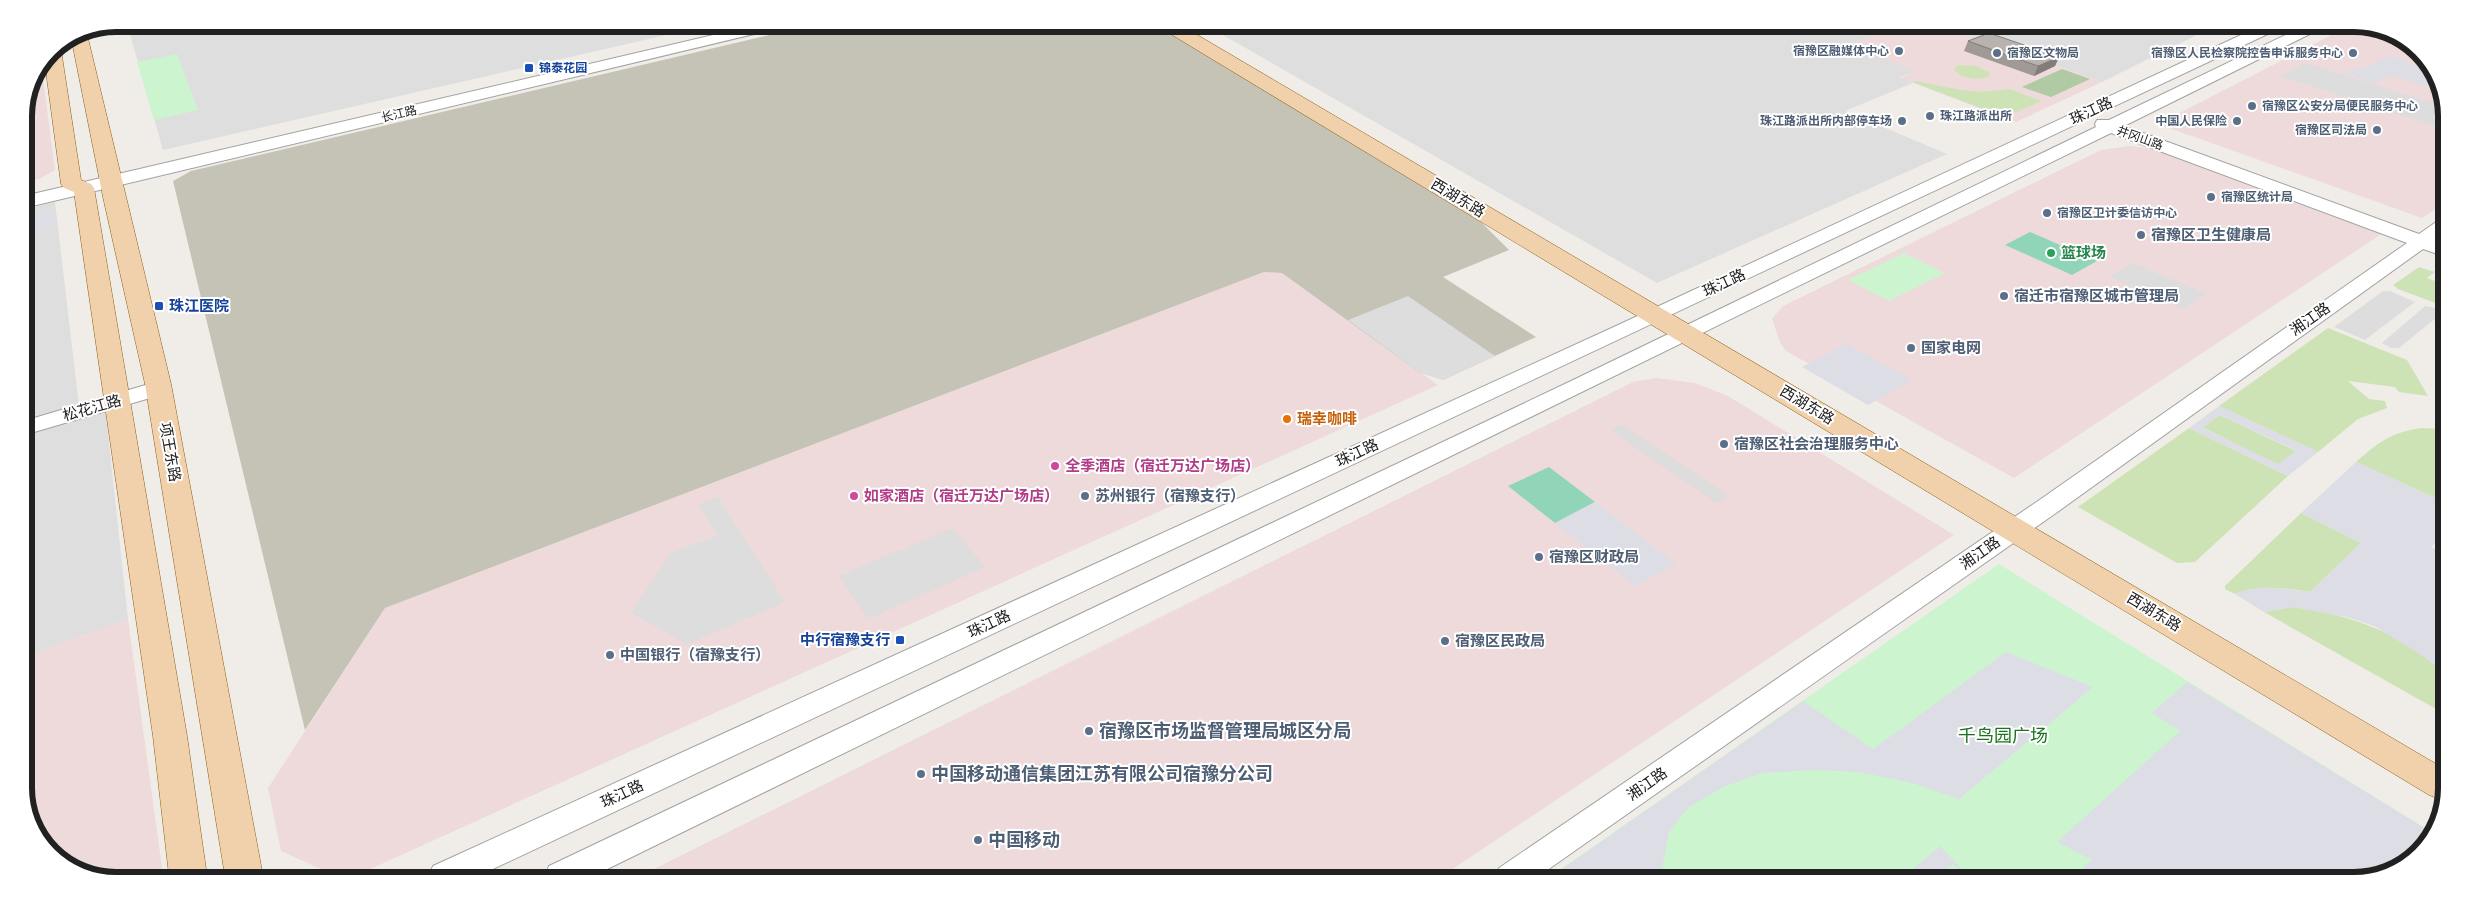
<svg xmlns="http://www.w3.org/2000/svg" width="2471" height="904" viewBox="0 0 2471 904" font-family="Inter,'Noto Sans SC',sans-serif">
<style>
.residential{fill:#dfdede}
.commercial{fill:#eedada}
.construction{fill:#c4c3b5}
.grass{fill:#cde3b5}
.forest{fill:#b0caa3}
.park{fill:#ccf4ce}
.pitch{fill:#91d5b8}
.parking{fill:#ddd}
.plaza{fill:#dddde6;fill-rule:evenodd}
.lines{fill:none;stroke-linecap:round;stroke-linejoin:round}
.minor-casing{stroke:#a2a2a2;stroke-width:2}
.major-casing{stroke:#8b5f13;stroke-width:1}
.minor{fill:#fff;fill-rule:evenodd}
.major{fill:#f1d1ac;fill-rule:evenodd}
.wall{fill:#9f9a96}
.shaded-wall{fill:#827d7a}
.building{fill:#b9b3af;stroke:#827d7a}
.service-dot{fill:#5c6f8a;stroke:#fff;stroke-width:2}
.transit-dot{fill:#1a4fb4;stroke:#fff;stroke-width:2}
.leisure-dot{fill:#2e9e5b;stroke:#fff;stroke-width:2}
.food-dot{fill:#e8710a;stroke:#fff;stroke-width:2}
.hotel-dot{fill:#d1479c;stroke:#fff;stroke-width:2}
.labels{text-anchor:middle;stroke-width:4;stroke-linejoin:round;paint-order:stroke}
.far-service-label{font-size:12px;font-weight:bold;fill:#4e5e75;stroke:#fff;text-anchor:end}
.far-transit-label{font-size:12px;font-weight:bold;fill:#164399;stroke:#fff;text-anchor:start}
.far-street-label{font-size:12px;fill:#212121;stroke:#fff}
.street-label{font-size:15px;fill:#212121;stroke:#fff}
.service-label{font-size:15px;font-weight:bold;fill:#4e5e75;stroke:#fff;text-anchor:start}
.leisure-label{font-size:15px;font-weight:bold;fill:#27864d;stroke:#fff;text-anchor:start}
.transit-label{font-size:15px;font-weight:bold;fill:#164399;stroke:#fff;text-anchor:start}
.food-label{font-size:15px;font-weight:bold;fill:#c56008;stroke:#fff;text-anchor:start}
.hotel-label{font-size:15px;font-weight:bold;fill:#b23c85;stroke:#fff;text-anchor:start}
.near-service-label{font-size:18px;font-weight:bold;fill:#4e5e75;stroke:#fff;text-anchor:start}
.near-park-label{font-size:18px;fill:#1a741e;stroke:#fff}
.rim{fill:none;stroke:#212121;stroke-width:6}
</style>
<rect width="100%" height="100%" fill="#f0ede9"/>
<path class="residential" d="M127 24 710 25 163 150Z
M1207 26 1624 27 1633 31 1646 27 1894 28 1849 45 1917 71 1900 77 1913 83 1845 111 1947 154 1657 283Z
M1976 28H2211L2102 82 1962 33Z
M55 202 79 406 24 422V210Z
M105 407 128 619 24 657V431Z"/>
<path class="commercial" d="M1894 28H1976L1962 33 2102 82 2016 122 1900 78 1916 71 1848 45Z
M2343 29H2385L2428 60 2447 110 2446 202 2422 218 2158 124Z
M42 71 55 170 39 179 24 182V111Z
M2129 146 2154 149 2383 233 2014 478 1786 351 1780 342 1772 319 1783 306 2101 150Z
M1264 272 1282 273 1438 385 366 871 334 875 281 851 268 788 385 608Z
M1656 378 1695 383 1728 396 1954 535 1439 878 640 876 1633 382Z
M128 619 163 875H86L43 844 24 794V657Z"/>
<path class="construction" d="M812 25 1161 26 1470 211 1509 250 1443 277 1536 337 1443 380 1419 372 1282 273 1264 272 385 608 305 730 173 181 191 171Z"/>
<path class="grass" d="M1958 65 1976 66 1989 72 1990 76C1979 81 1960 79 1954 69Z
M1916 81 1961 90 1983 92 2009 89 2042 101 2004 117 1913 82Z
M2419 267 2435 272 2427 278 2446 285V307L2398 289 2393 285Z
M2328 328 2407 360 2428 396 2399 392 2395 387 2348 381 2369 399 2385 401 2387 408 2358 419 2318 452 2219 406Z
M2220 415 2296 451 2278 465 2202 427Z
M2189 428 2288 476 2195 562 2177 563 2078 507Z
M2422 428 2445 429 2444 502 2356 462C2379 442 2391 432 2422 428Z
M2301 513 2361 543 2310 592C2285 588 2258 585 2235 594L2225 589V586Z
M2292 607C2352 615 2397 631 2443 672V713L2264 612Z"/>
<path class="forest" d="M2062 69 2090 79 2051 97 2022 87Z"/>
<path class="park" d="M127 24H165L166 28 130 35Z
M177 54 198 110 154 120 137 62Z
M1904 253 1945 273 1889 301 1848 280Z
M1999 564 2431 832 2406 864 2355 880 1548 878Z"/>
<path class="pitch" d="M2030 232 2097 261 2072 275 2005 245Z
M1549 467 1595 502 1555 523 1508 486Z"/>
<path class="parking" d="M2305 63 2443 106 2440 109 2447 111V130L2280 76Z
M2132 263 2207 294 2184 309 2109 277Z
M2383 291H2390L2415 302 2365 340 2334 327Z
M1408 296 1495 356 1443 380 1419 372 1348 320Z
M2425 306 2436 308 2442 313 2399 348H2391L2382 343Z
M1622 425 1729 496 1717 503 1611 431Z
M718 497 785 602 687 644 631 613 671 553 718 535 698 504Z
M953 528 985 567 868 619 839 576Z"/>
<path class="plaza" d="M2389 55 2418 67 2422 65 2431 68 2440 90 2389 75 2376 83 2345 73 2354 68 2362 70Z
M35 210 52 212 56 215 57 220 33 239 24 238V212Z
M1846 344 1912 380 1868 405 1802 367Z
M2219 406 2318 452 2288 476 2189 428ZM2220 415 2295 450 2296 451 2278 464 2203 428Z
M2356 462 2444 502V534L2431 547 2444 554 2443 672 2426 658 2374 626 2347 617 2292 607 2264 612 2235 594 2246 590 2265 587 2310 592 2361 543 2301 513Z
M1595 502 1676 564 1635 586 1555 523Z
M2006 652 2093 687 1959 799 1912 783 1858 772 1813 770 1762 773 1723 787 1689 807 1669 832 1660 879 1549 878 1803 701 1873 749Z
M2187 682 2431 832 2406 864 2355 880H2071L2092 860 2057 842 2180 731 2152 713Z
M1940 846 1971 879H1967L1953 864 1934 879H1901Z"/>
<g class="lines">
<defs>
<path id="minor" d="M756 25H782L775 29 24 208V196Z
M2256 28 2274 29 2272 32 478 876H429L433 866 1616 326Z
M2298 29H2316L2314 32 2124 126 2419 234 2439 220 2446 218V233L2435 240 2446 244V257L2423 249 2056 513 1536 878H1495L1499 868 2038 501 2407 243 2111 133 593 876H545L549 866 1569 382 2096 127 2095 124 2097 120H2109Z
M159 381 167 383 170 388 167 393 24 435V421Z"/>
<path id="major" d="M1162 26H1182L2443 768 2442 800 2429 795 1164 30Z
M86 30 171 384 263 876H225L145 384 103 197 71 37Z
M58 46 61 50 81 180 91 184 94 188 187 736 207 876 169 875 153 736 74 192 64 188 61 184 45 64 51 51Z"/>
</defs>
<use href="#minor" class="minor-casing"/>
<use href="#major" class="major-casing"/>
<use href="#minor" class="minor"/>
<use href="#major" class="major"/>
</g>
<path class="wall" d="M1968 41 2059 57 2055 66 2034 76 1964 51Z"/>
<path class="shaded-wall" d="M2059 57 2055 66 2034 76 2038 66Z"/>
<path class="building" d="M1989 33 2059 57 2038 66 1968 41Z"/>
<g class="service-dot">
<circle cx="1899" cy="51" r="5"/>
<circle cx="1997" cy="53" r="5"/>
<circle cx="2353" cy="53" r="5"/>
<circle cx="2252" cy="106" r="5"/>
<circle cx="1930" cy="116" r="5"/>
<circle cx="1902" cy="121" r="5"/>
<circle cx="2237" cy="121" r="5"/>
<circle cx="2377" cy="130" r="5"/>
<circle cx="2211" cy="197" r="5"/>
<circle cx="2047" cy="213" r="5"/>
<circle cx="2141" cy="235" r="5"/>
<circle cx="2004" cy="296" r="5"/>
<circle cx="1911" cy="348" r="5"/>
<circle cx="1724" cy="444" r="5"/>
<circle cx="1085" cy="496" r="5"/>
<circle cx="1539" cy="557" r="5"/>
<circle cx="1445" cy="641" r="5"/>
<circle cx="610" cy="655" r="5"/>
<circle cx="1089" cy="731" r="5"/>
<circle cx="921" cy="774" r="5"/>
<circle cx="978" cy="840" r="5"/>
</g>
<g class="transit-dot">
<rect x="524" y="63" width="10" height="10" rx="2.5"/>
<rect x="154" y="301" width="10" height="10" rx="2.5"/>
<rect x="895" y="635" width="10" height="10" rx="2.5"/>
</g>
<circle class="leisure-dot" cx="2051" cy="253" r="5"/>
<circle class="food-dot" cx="1287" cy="419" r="5"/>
<g class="hotel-dot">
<circle cx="1055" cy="466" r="5"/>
<circle cx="854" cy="496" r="5"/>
</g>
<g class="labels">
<g class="far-service-label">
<text x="1889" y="55">宿豫区融媒体中心</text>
<text x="2007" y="57" text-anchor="start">宿豫区文物局</text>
<text x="2343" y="57">宿豫区人民检察院控告申诉服务中心</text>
<text x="2262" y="110" text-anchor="start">宿豫区公安分局便民服务中心</text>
<text x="1940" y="120" text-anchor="start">珠江路派出所</text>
<text x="1892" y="125">珠江路派出所内部停车场</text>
<text x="2227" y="125">中国人民保险</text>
<text x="2367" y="134">宿豫区司法局</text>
<text x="2221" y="201" text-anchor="start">宿豫区统计局</text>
<text x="2057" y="217" text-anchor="start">宿豫区卫计委信访中心</text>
</g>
<g class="far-transit-label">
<text x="539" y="72">锦泰花园</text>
</g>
<g class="far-street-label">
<text transform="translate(399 114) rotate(-13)" y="4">长江路</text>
<text transform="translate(2140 138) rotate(20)" y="4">井冈山路</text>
</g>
<g class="street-label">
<text transform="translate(2091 111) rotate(-25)" y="5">珠江路</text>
<text transform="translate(1458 198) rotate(31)" y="5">西湖东路</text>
<text transform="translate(1724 283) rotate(-25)" y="5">珠江路</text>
<text transform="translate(2310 319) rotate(-35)" y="5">湘江路</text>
<text transform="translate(1807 405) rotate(31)" y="5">西湖东路</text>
<text transform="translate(92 408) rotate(-16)" y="5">松花江路</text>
<text transform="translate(170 452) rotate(80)" y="5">项王东路</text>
<text transform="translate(1357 453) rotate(-25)" y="5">珠江路</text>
<text transform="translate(1980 553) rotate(-35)" y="5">湘江路</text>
<text transform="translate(2154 612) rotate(31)" y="5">西湖东路</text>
<text transform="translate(989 624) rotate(-25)" y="5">珠江路</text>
<text transform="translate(1647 784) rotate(-35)" y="5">湘江路</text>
<text transform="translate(622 794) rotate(-25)" y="5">珠江路</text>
</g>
<g class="service-label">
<text x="2151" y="240">宿豫区卫生健康局</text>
<text x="2014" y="301">宿迁市宿豫区城市管理局</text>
<text x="1921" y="353">国家电网</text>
<text x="1734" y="449">宿豫区社会治理服务中心</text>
<text x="1095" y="501">苏州银行（宿豫支行）</text>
<text x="1549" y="562">宿豫区财政局</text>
<text x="1455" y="646">宿豫区民政局</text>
<text x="620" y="660">中国银行（宿豫支行）</text>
</g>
<g class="leisure-label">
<text x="2061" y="258">篮球场</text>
</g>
<g class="transit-label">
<text x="169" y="311">珠江医院</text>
<text x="890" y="645" text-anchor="end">中行宿豫支行</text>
</g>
<g class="food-label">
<text x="1297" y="424">瑞幸咖啡</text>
</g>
<g class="hotel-label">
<text x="1065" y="471">全季酒店（宿迁万达广场店）</text>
<text x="864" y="501">如家酒店（宿迁万达广场店）</text>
</g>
<g class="near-service-label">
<text x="1099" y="737">宿豫区市场监督管理局城区分局</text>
<text x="931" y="780">中国移动通信集团江苏有限公司宿豫分公司</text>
<text x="988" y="846">中国移动</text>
</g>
<g class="near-park-label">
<text x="2003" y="742">千鸟园广场</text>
</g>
</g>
<path d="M0 0H2471V904H0ZM116 32H2354A84 84 0 0 1 2438 116V788A84 84 0 0 1 2354 872H116A84 84 0 0 1 32 788V116A84 84 0 0 1 116 32Z" fill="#fff" fill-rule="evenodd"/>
<path class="rim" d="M116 32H2354A84 84 0 0 1 2438 116V788A84 84 0 0 1 2354 872H116A84 84 0 0 1 32 788V116A84 84 0 0 1 116 32Z"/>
</svg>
